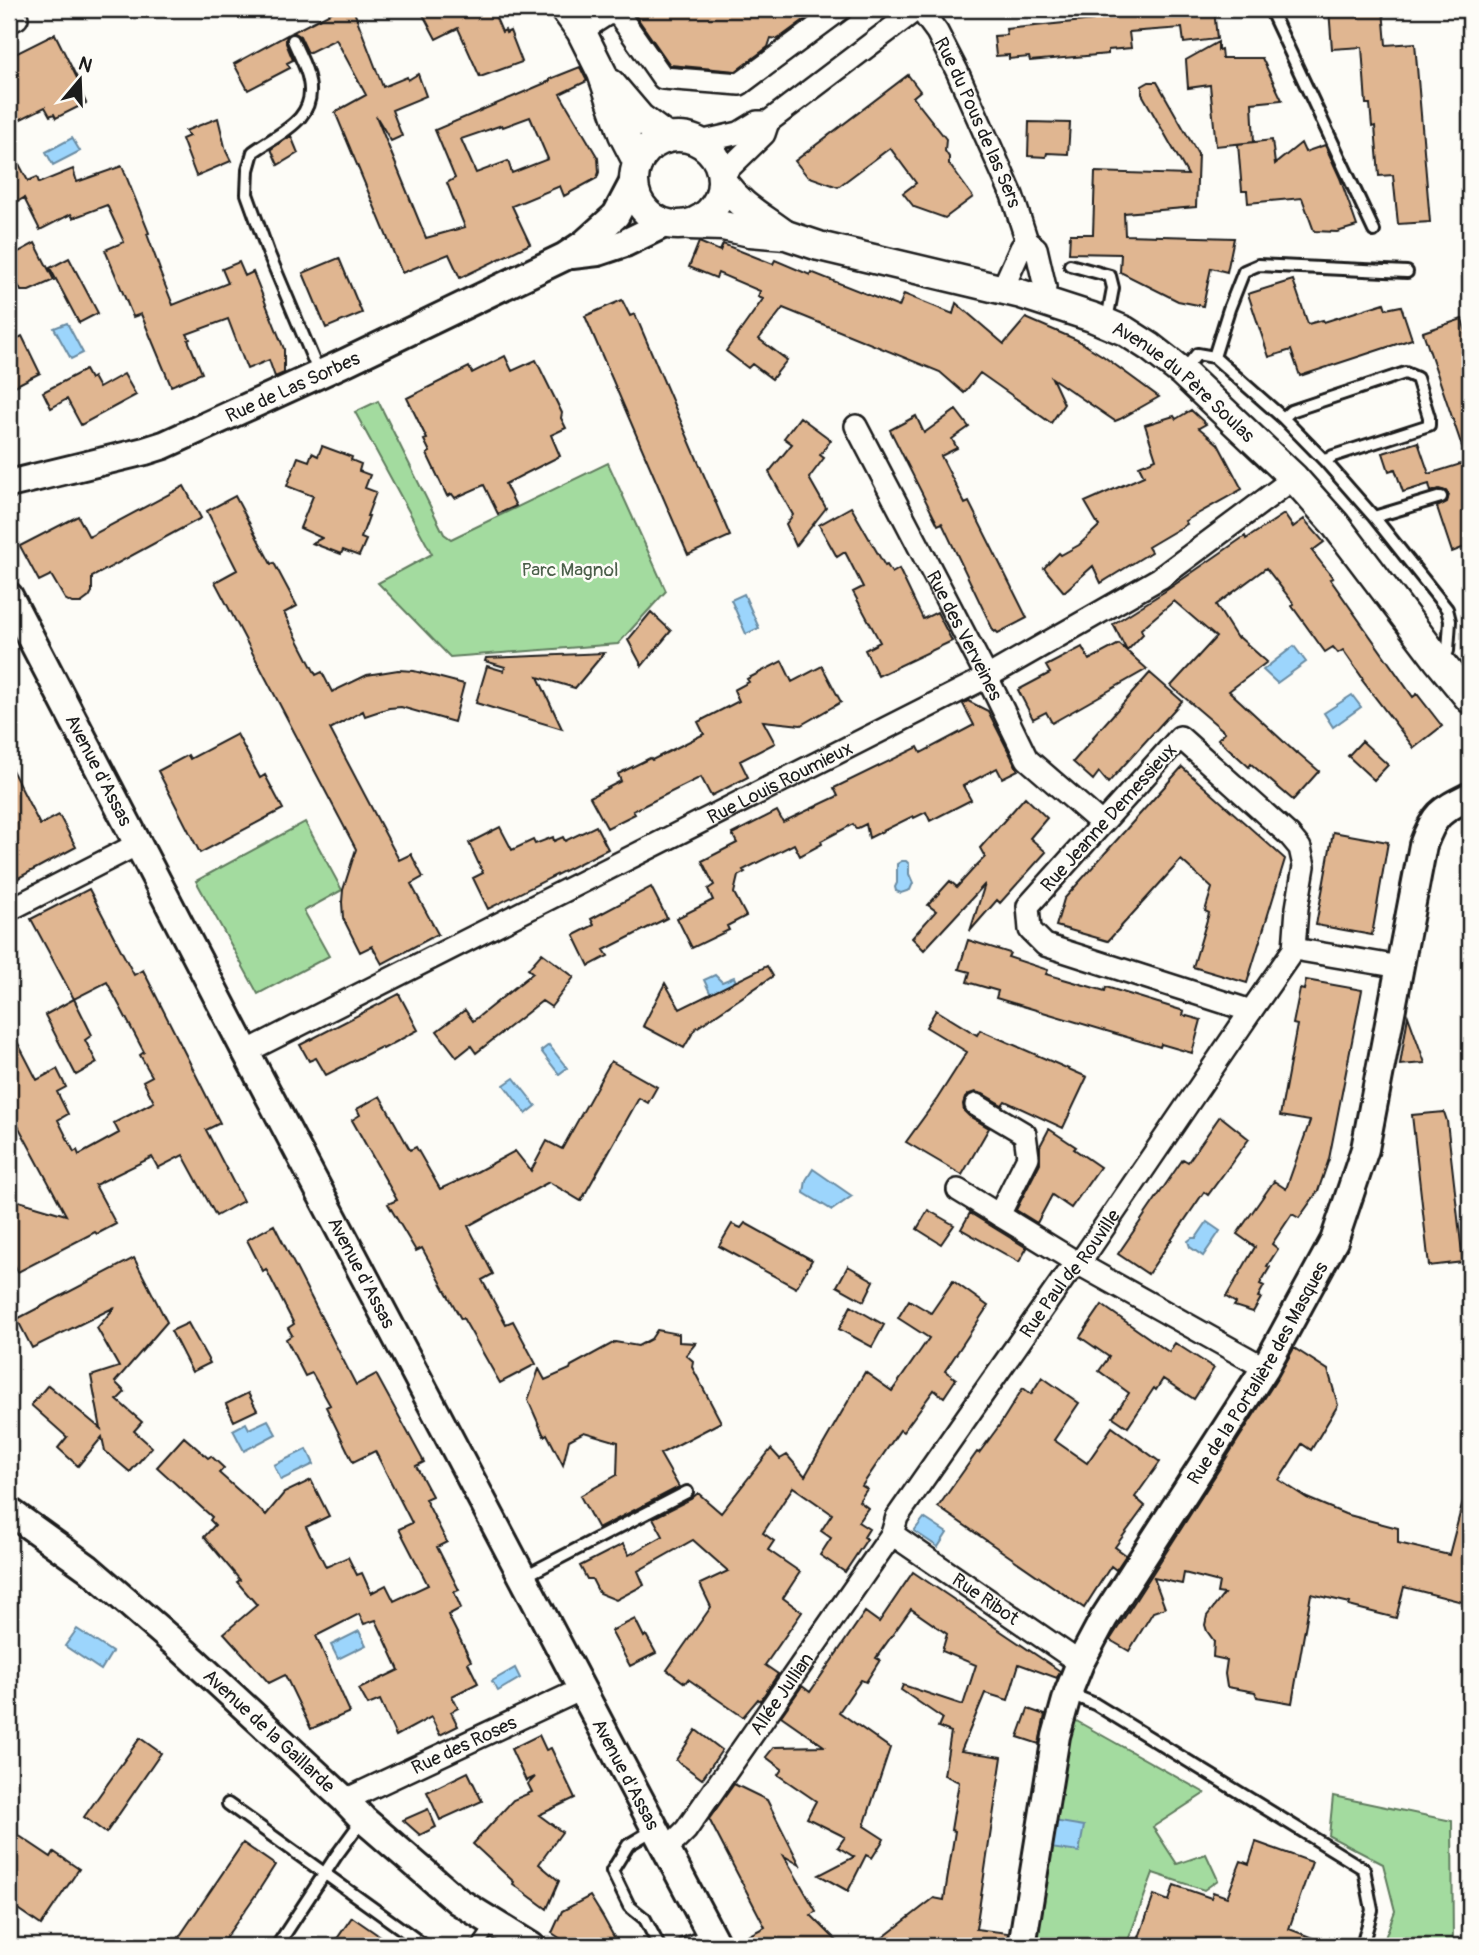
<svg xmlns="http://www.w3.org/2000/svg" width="1479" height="1955" viewBox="0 0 1479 1955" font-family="Pangolin,sans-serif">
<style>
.green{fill:#a3db9f;stroke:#607c5e;stroke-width:2}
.water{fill:#9cd5fc;stroke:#698ba2;stroke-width:2}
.building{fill:#e0b691;stroke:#1c1c1c;stroke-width:2;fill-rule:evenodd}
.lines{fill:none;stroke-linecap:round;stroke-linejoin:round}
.service-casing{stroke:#1c1c1c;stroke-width:16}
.minor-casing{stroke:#1c1c1c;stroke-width:26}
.tertiary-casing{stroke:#1c1c1c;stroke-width:32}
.secondary-casing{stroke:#1c1c1c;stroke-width:33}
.service{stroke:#fdfcf7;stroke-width:10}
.minor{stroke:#fdfcf7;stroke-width:21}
.tertiary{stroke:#fdfcf7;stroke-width:26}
.secondary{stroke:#fdfcf7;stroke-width:28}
.labels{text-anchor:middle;stroke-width:5;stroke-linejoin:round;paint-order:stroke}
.street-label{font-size:19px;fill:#1c1c1c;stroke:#fdfcf7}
.park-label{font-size:19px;fill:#4b5f4a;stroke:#fdfcf7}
</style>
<rect width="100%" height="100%" fill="#fdfcf7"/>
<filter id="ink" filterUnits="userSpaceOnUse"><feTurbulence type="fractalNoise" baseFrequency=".0143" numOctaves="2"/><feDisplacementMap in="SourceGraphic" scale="14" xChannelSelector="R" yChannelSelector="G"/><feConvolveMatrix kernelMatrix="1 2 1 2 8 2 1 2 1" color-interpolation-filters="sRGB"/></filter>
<g filter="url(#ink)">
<path class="green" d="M378 401 444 534 451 539 608 463 666 591 618 644 450 657 378 583 432 554 355 412Z
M305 822 342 890 304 911 329 956 258 994 196 881Z
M1073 1719 1205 1793 1153 1827 1177 1864 1206 1854 1218 1880 1204 1890 1153 1873 1126 1946H1034L1070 1728Z
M1333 1796 1452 1821 1453 1946H1382L1395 1911 1383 1864 1329 1836Z"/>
<path class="water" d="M72 138 80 151 53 165 46 152Z
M67 323 83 353 71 359 54 328Z
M744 594 759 628 746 634 731 600Z
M1294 646 1306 662 1277 683 1263 670Z
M1352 695 1361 707 1333 727 1324 713Z
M902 861H906L909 864V874L913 883 910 890 901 893 896 891 895 887 897 883V864Z
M715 975 722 982 734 977 738 986 713 999 704 980Z
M549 1045 567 1068 559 1074 541 1051Z
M514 1078 536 1106 526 1114 504 1085Z
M813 1169 852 1196 832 1210 804 1193 806 1180Z
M1207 1222 1220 1231 1203 1256 1190 1247 1188 1241 1192 1238H1196Z
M268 1420 276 1434 244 1451 233 1430 246 1423 249 1429Z
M307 1449 314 1464 281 1480 274 1465Z
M924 1518 947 1533 938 1547 914 1531Z
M77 1629 112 1652 101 1670 65 1646Z
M359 1631 366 1645 338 1659 331 1645Z
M515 1668 520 1678 498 1691 492 1681Z
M1054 1821 1084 1826 1079 1852 1050 1848Z"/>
<path class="building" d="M338 9H353L383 87 407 77 408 80 418 74 426 96 392 110 402 136 391 141 376 116 426 238 465 227 447 183 455 178 435 130 550 81V79L580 67 587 81 560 94 598 158 599 172 597 178 564 196 560 186 512 206 530 244 460 278 449 254 402 273 335 112 366 95 336 39 308 53 300 36 293 32ZM530 117 548 159 512 173 508 161 476 173 461 139 502 125 503 127Z
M420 9H499L493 11 502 32 505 30 506 33 510 31 522 62 480 77 458 28 436 39Z
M631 9H819L778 39 771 38 768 47 736 71 670 65Z
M1107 9H1127L1128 13 1165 9H1214L1217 39 1184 43 1182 28 1129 32 1131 48 1108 50V54L1030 61 1029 57 1009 59V55L996 56 994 36 1007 35 1006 29 1093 20V17L1108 15Z
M1329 9H1383L1386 45 1415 43 1430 222 1398 224 1393 175 1379 176 1375 126 1372 127 1370 104H1366L1362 47 1332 49Z
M55 34 81 86 79 88 86 103 56 118 54 114 50 116 45 107 9 125V57Z
M287 35 286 43 293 60 287 63 290 68 248 90 234 64Z
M1218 42V50L1221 49 1222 58H1262L1282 100 1252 103 1254 142 1216 146 1210 85 1188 88 1186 60Z
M908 75 920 91 913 97 946 139 945 151 949 157V164L973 197 945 218 914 207 903 193 916 183 890 148 838 187 807 176 795 161Z
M1149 82H1157L1198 154 1196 207 1124 213 1125 235 1234 238 1227 272 1211 268 1203 306 1178 301 1120 272 1121 254 1069 253 1070 234H1093L1095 172 1188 175 1142 94V86Z
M218 118 226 151 231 161 196 176 182 139 189 136 185 131Z
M1029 122 1070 123 1068 154 1047 153 1046 157 1028 156Z
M291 136 298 153 278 165 271 149Z
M1272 140 1275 164 1301 143 1305 152 1325 145 1340 178 1357 226 1337 232 1314 231 1302 198 1248 203 1247 191H1242L1238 144Z
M9 145 28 181 37 177 39 183 73 169 77 182 122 166 149 233 147 234 160 270H159L173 305 228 283 222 269 239 262 245 276 253 272 284 349V373L275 377 269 360 247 369 228 319 187 334 190 339 188 340 202 373 171 386 141 314 133 317 105 250 124 242 107 205 73 218 71 214 40 230 24 198 15 203 9 188Z
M699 242 720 251 723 244 773 264 775 260 810 275 811 272 899 307 904 294 953 314 956 303 1004 344 1026 318 1077 340 1103 356 1159 397 1120 419 1115 421 1052 378 1064 404 1051 423 980 373 964 393 940 372 783 308 759 339 787 360 772 379 752 364 748 368 726 351 763 299 758 297 760 291 718 273 716 278 689 267Z
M35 243 54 280 29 291H21L9 267V257Z
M69 258 98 313 79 323 50 268Z
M339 258 362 313 326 328 303 273Z
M1293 280 1308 324 1323 320 1324 322 1384 303 1386 309 1401 306 1412 339 1300 376 1291 350 1269 357 1248 294Z
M622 300 630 316 635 314 730 536 688 555 585 316Z
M1462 319 1470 346V460L1467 461 1423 332Z
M22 336 40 373 9 389V343Z
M505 356 512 371 536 360 562 413 561 418 566 428 551 435 560 456 505 484 516 506 498 514 484 485 455 498 452 494 447 496 427 454 430 452 424 440 427 439 407 398 469 367 472 373Z
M85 370 90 379 93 377 99 388 124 374 136 395 81 425 67 399 51 408 43 392Z
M956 410 969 427 952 439 957 448 941 456 965 504 969 502 1027 618 998 633 996 631 994 632 942 523 938 525 890 430 916 416 924 433Z
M1191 410 1206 424 1199 428 1218 444 1242 489 1185 521 1187 524 1148 547 1151 552 1101 583 1093 566 1064 592 1044 568 1059 553 1061 555 1079 545 1099 526 1085 502 1144 476 1139 466 1156 459 1145 425 1174 416 1176 419Z
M800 417 831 440 820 455 824 458 809 478 826 508 796 546 786 524 793 515 769 472 792 444 784 438Z
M1418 442 1429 474 1470 461V545L1452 552 1437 507 1447 502 1449 495 1446 491 1439 489 1431 492 1429 484 1403 492 1395 469 1389 471 1383 453Z
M322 446 352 457 351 460 361 464 359 471 370 475 365 488 376 492 367 516H369L361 538 366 540 359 556 343 550 341 554 312 543 322 538 300 528 313 496 287 486 298 457 309 461 312 453 318 456Z
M184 486 201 518 92 577V592L89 597 81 603H72L65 599 51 575 39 581 20 546 78 516 89 537Z
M235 496 271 564 274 563 297 606 284 613 316 675 322 672 332 692 367 675 398 670 414 671 464 684 454 722 401 707 389 708 365 716 363 711 330 729 399 860 411 854 423 877 411 884 438 934 382 964 372 946 360 952 343 918 342 902 343 890 356 849 215 582 237 570 207 511Z
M851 507 885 566 887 565 892 573 899 569 923 619 937 612 952 641 878 676 865 650 880 642 853 592 863 587 845 552 837 557 819 525Z
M1284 514 1293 527 1304 519 1324 542 1312 551 1333 578 1330 579 1413 697 1417 694 1442 726 1414 748 1362 680 1363 679 1343 650 1338 653 1333 647 1325 652 1292 606 1294 604 1266 568 1216 605 1237 638 1239 637 1267 662 1229 691 1296 753 1297 752 1319 771 1293 800 1251 764 1249 767 1218 739 1225 732 1171 686 1216 637 1174 601 1141 629 1143 634 1127 651 1113 624 1164 592 1245 536 1246 539Z
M651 612 671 631 642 666 628 640Z
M1119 644 1147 669 1052 723 1046 712 1033 719 1018 690 1050 673 1046 666 1082 647 1089 660Z
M604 653 575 688 538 677 562 729 476 703 487 666 504 671 505 667 485 661 486 658Z
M782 661 792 682 822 666 841 702 801 725 763 721 775 743 740 761 748 777 711 796 701 777 633 811 635 814 607 828 590 797 621 781 618 774 650 758 652 760 704 734 698 722 739 701 734 690 749 682 747 679Z
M1150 673 1182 701 1108 783 1099 772 1093 780 1073 762 1094 738 1093 737Z
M968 701 988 711 1018 770 1002 778 997 768 963 786 971 800 930 821 926 812 914 818 913 816 869 838 866 824 856 829 853 824 821 841 822 844 800 856 794 844 743 870 745 872 738 876 734 893 746 916 727 926 729 930 692 948 677 918 713 900 708 889 714 885 702 861 737 843 732 834 777 811 783 822 838 796 834 788 918 747 921 753 974 725 963 704Z
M237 734 260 778 265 775 283 809 200 853 158 771 188 755 190 759Z
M1362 741 1388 765 1374 780 1348 756Z
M9 764 40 825 59 815 76 847 9 883Z
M1182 767 1285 859 1247 983 1193 967 1209 913 1205 911 1212 888 1181 860 1108 941 1056 926 1064 899Z
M1025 797 1047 818 1030 838 1046 852 1000 903 997 900 970 931 985 884 924 950 912 938 936 911 928 905 950 881 957 887 976 866 985 857 980 848Z
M596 826 608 849 488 909 473 878 483 873 469 843 500 827 512 850 533 840 535 844 553 837 554 841 563 837 565 841Z
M1333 832 1388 842 1372 935 1316 925Z
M651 887 667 918 604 950 608 956 589 966 574 935 594 925 591 919Z
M89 889 134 975 143 970 194 1071 220 1123 206 1130 243 1201 216 1216 183 1155 158 1168 152 1157 95 1185 116 1224 97 1234 95 1232 18 1272 9 1254V1198L66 1215 9 1109V1026L37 1080 57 1069 66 1087 57 1092 68 1114 58 1120 74 1152 77 1150 79 1155 119 1133 114 1123 154 1102 143 1081 152 1076 140 1055 144 1052 107 982 74 999 31 919Z
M968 940 1010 953 1008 957 1048 970 1046 974 1105 991 1106 987 1184 1011 1183 1015 1201 1020 1192 1053 1161 1044 1160 1047 996 998 998 991 967 982 970 972 959 969Z
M542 953 574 977 551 1007 542 1001 476 1053 471 1046 457 1057 437 1031 465 1010 473 1021 533 973 528 969Z
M767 966 773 976 695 1029 684 1048 643 1026 665 983 680 1009Z
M1306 980 1362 990 1329 1159 1318 1191 1299 1218 1292 1214 1272 1244 1278 1249 1267 1266 1270 1267 1260 1284 1264 1286 1258 1297 1261 1298 1253 1312 1234 1306 1236 1303 1226 1297 1255 1247 1237 1234 1274 1181 1286 1189 1310 1121 1280 1116 1297 1025 1293 1024 1300 989 1304 990Z
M399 994 418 1030 383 1049 381 1047 326 1075 316 1058 309 1061 300 1045Z
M74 999 92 1035 85 1040 97 1063 76 1075 45 1015Z
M936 1010 977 1035 980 1030 1087 1077 1063 1128 1005 1101 1002 1105 983 1094 975 1092 969 1094 965 1098 963 1104 964 1111 969 1116 989 1128 962 1175 906 1142 937 1099 967 1052 926 1027Z
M1408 1016 1425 1063 1400 1065Z
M611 1061 657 1087 648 1103 639 1098 581 1201 549 1182 468 1226 493 1274 482 1280 506 1324 513 1321 536 1364 500 1383 463 1318 461 1319 422 1248 416 1251 388 1204 397 1200 352 1120 360 1115 357 1109 380 1096 410 1150 416 1147 440 1189 471 1175 515 1151 531 1171 547 1141 562 1149Z
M1444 1112 1447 1121 1463 1262 1429 1266 1412 1115Z
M1220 1116 1249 1139 1208 1195 1204 1192 1148 1274 1118 1254 1183 1159 1188 1162Z
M1049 1129 1076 1147 1074 1149 1100 1167 1071 1208 1052 1195 1037 1223 1016 1210 1040 1163V1146Z
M928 1210 954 1225 941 1244 917 1229Z
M970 1213 1027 1248 1019 1262 961 1229Z
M745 1223 812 1260 796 1288 719 1246 732 1224 741 1228Z
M274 1225 356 1385 376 1374 424 1462 416 1466 432 1496 425 1499 447 1542 437 1547 459 1590 454 1592 461 1608 448 1615 471 1661 468 1663 478 1683 452 1696 458 1708 451 1712 458 1726 440 1735 431 1717 396 1736 380 1700 368 1705 359 1689 399 1670 376 1620 364 1624 359 1614 316 1636 350 1712 311 1729 285 1675 269 1683 224 1633 257 1605 237 1582 240 1580 204 1537 215 1525 210 1520 212 1517 157 1467 184 1437 208 1458 211 1456 224 1468 219 1473 266 1515 284 1493 311 1480 329 1516 306 1527 326 1567 348 1557 357 1575 362 1573 371 1593 386 1585 394 1601 428 1585 399 1529 412 1523 375 1451 353 1462 326 1407 330 1405 312 1373 305 1376 286 1339 292 1335 288 1328 294 1324 266 1269 263 1271 247 1240Z
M134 1258 167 1322 115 1382 125 1392 117 1400 142 1422 134 1431 152 1447 130 1472 105 1451 102 1437 78 1466 58 1448 67 1437 31 1405 48 1385 101 1429 91 1376 119 1367 97 1328 115 1307 32 1348 17 1319Z
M848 1266 874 1281 864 1301 837 1286Z
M953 1281 988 1306 945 1371 956 1379 944 1397 934 1390 903 1432 900 1430 862 1486 867 1489 859 1501 868 1508 858 1522 869 1529 864 1537 867 1539 845 1572 820 1555 831 1538 821 1531 832 1514 793 1487 763 1533 774 1541 768 1550 800 1572 783 1598 802 1612 765 1665 778 1674 760 1701 758 1699 743 1717 688 1679 685 1683 667 1670 711 1607 700 1584 728 1571 693 1540 638 1571 644 1585 616 1600 599 1593 592 1579H587L580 1566 623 1544 629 1555 663 1536 653 1518 691 1499 698 1493 721 1513 771 1449 780 1459 787 1455 805 1476 865 1372 892 1391 929 1338 898 1318 909 1300 931 1313Z
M1102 1305 1169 1352 1175 1343 1214 1368 1194 1399 1163 1379 1156 1390 1154 1388 1128 1427 1113 1417 1129 1393 1099 1371 1109 1357 1080 1337Z
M851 1306 884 1325 872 1347 839 1329Z
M188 1323 210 1363 192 1372 171 1331Z
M657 1330 679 1334V1342L696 1343 686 1355 693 1361 692 1367 721 1422 660 1454 679 1487 598 1529 580 1496 617 1475 618 1442 584 1432 569 1440 563 1465 547 1434 544 1436 528 1400 539 1369 545 1380 570 1369 571 1366 615 1342 638 1346 651 1339Z
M1294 1348 1328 1370 1338 1405 1311 1450 1302 1444 1279 1480 1307 1498 1345 1514 1398 1528V1543L1449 1555 1464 1498 1470 1499V1604L1404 1587 1396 1618 1349 1606 1350 1603 1311 1594 1292 1703 1257 1697 1255 1692 1227 1687 1225 1674 1227 1660 1213 1657 1214 1641 1207 1631 1205 1625 1207 1616 1224 1594 1217 1593 1219 1582 1184 1573 1182 1584 1154 1578 1165 1608 1153 1612 1129 1651 1110 1640 1278 1377Z
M1042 1377 1079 1403 1054 1440 1087 1463 1112 1427 1160 1462 1135 1497 1145 1506 1115 1547 1126 1555 1116 1570 1111 1566 1084 1608 938 1507 977 1452 979 1453 999 1426 1023 1388 1031 1394Z
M248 1393 257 1410 234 1421 226 1404Z
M913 1572 1060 1671 1057 1678 1019 1664 1008 1700 985 1693 961 1751 1002 1757 976 1929 1008 1933 1007 1946H872L934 1898 944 1900 955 1831 951 1830 959 1782 944 1775 951 1732 938 1727 942 1718 901 1690 903 1685 963 1705 976 1665 942 1651 947 1634 911 1609 876 1658 880 1660 866 1682 861 1680 839 1712 890 1748 864 1826 884 1839 872 1858 866 1855 848 1891 819 1875 854 1857 838 1847 845 1837 807 1818 816 1801 778 1775 782 1769 766 1757 774 1747 824 1746 781 1716 802 1686 810 1692 865 1612 879 1622Z
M635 1619 644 1637 646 1635 656 1653 630 1666 611 1631Z
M1028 1709 1045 1715 1039 1744 1018 1737Z
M696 1730 722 1750 702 1779 676 1760Z
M539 1735 546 1750 551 1748 575 1798 539 1815 562 1832 539 1864 559 1881 547 1909 513 1884 514 1882 473 1844 513 1800 532 1792 528 1784 535 1777 526 1781 511 1749Z
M140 1738 161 1753 106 1833 84 1817Z
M468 1772 482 1801 440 1820 427 1792Z
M734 1784 767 1800 800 1865 784 1856 816 1911 811 1915 842 1946H733L732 1944 765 1927 709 1819Z
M428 1809 436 1827 420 1835 403 1820Z
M9 1829 51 1857 54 1852 79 1869 41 1925 9 1903Z
M1256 1842 1312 1862 1289 1929 1329 1944 1328 1946H1136L1154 1895 1169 1901 1174 1885 1211 1898 1213 1892 1227 1897 1241 1861 1249 1864Z
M243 1843 275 1865 257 1893 220 1946H173Z
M590 1896 603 1917 619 1946H572L552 1933 562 1911Z
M352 1917 394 1946H332Z"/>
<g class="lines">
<defs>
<path id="service" d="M1270 9 1374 231
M293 40C298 53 307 67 309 81 317 120 279 133 253 152L248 170 247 194 268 252 319 373
M1070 265 1110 276 1113 288 1107 320
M1214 357 1229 309 1244 271 1258 265 1407 272
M1184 370 1197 354 1214 357 1283 418 1325 461 1374 517 1447 609 1450 621 1448 651 1440 658
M1283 418 1291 411 1405 373 1417 378 1429 417V425L1333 456 1325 461
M1374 517 1441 497
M523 1577 687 1492
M1068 1693 1095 1704 1364 1869 1372 1910 1362 1946
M228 1804 424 1945
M655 1829 628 1845 612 1871 629 1906 645 1919 659 1946
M277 1946 336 1856 363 1819
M478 1946 494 1922
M680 1946 710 1933"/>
<g id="minor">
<path id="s1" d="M920 9 937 32 957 71 1012 195 1027 241 1036 248 1045 287 1043 301"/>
<path d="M9 22 17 18"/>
<path d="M581 31 609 13 619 15 663 78 740 84 841 9"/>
<path d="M700 142 739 133 757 122H768L917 9"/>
<path d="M723 174 764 134 768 122"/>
<path d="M1002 290 1021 248 1027 241"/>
<path id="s2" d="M856 426 987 677 1027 759 1101 823"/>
<path d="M1180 737 1290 836 1300 848 1304 866 1297 908 1294 949 1251 1011 1045 945 1030 930 1028 906Z"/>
<path d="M9 910 138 844"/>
<path d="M1294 949 1400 967"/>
<path id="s3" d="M246 1052 987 677 1160 578 1294 478"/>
<path d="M976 1105 1025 1134 1028 1157 999 1215 1079 1264 1265 1368"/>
<path d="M958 1190 999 1215"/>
<path id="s4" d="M892 1534 1080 1663"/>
<path id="s5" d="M345 1800 582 1689"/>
<path id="s6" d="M665 1848 677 1839 686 1830 892 1534 897 1517 1066 1275 1079 1264 1251 1011"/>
</g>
<g id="tertiary">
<path d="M572 255 598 252 625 243 664 224"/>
<path id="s7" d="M9 484 145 451 164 445 346 362 564 257 585 243 616 215 634 181"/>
<path id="s8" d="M9 596 246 1052 717 1946"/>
<path id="s9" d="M9 1511 88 1568 185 1652 345 1800 363 1819 458 1901 531 1946"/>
<path id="s10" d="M1022 1946 1056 1736 1068 1693 1080 1663 1104 1618 1265 1368 1334 1241 1365 1149 1423 845C1435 813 1440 811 1470 796"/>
</g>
<g id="secondary">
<path d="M565 9 581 31 602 73 623 134 638 163"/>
<path d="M611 84 640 118 667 138"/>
<circle cx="678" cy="181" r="44"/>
<path d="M723 183C741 207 760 216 784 234"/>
<path id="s11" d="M689 225 723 226 750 232 786 235 819 246 1021 294 1092 317 1125 331 1150 347 1182 372 1294 478 1335 524 1438 660 1470 699"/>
</g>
</defs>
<use href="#service" class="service-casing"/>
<use href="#minor" class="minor-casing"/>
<use href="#tertiary" class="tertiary-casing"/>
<use href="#secondary" class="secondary-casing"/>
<use href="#service" class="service"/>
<use href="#minor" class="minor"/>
<use href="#tertiary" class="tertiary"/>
<use href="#secondary" class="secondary"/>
</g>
</g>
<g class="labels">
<g class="street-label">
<text dy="7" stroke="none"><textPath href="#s1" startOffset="128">Rue du Pous de las Sers</textPath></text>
<text dy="7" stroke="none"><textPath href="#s11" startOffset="528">Avenue du Père Soulas</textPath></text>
<text dy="7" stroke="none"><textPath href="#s7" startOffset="301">Rue de Las Sorbes</textPath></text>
<text dy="7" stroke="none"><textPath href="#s2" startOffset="236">Rue des Verveines</textPath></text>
<text dy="7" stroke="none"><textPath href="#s8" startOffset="196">Avenue d'Assas</textPath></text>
<text dy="7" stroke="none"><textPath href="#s3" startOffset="598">Rue Louis Roumieux</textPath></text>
<text transform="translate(1108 817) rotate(-48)" y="7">Rue Jeanne Demessieux</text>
<text dy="7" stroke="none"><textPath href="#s8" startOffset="763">Avenue d'Assas</textPath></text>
<text dy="7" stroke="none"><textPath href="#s6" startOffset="705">Rue Paul de Rouville</textPath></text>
<text dy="7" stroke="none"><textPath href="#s10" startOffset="630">Rue de la Portalière des Masques</textPath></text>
<text dy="7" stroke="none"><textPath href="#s4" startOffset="114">Rue Ribot</textPath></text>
<text dy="7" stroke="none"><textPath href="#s6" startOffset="194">Allée Jullian</textPath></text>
<text dy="7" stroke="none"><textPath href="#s9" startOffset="341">Avenue de la Gaillarde</textPath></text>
<text dy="7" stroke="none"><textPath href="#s5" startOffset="131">Rue des Roses</textPath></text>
<text dy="7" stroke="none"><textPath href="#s8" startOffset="1330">Avenue d'Assas</textPath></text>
</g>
<g class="park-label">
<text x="570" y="576">Parc Magnol</text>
</g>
</g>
<rect width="1479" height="1955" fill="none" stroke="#fdfcf7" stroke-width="35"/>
<rect x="18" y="18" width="1444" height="1920" fill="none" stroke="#1c1c1c" stroke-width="2.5" filter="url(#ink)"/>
<g transform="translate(80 80) rotate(19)" stroke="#fdfcf7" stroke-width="5" paint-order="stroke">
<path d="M0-5L12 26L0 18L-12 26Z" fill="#1c1c1c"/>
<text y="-10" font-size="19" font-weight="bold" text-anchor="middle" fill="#1c1c1c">N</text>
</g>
</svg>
